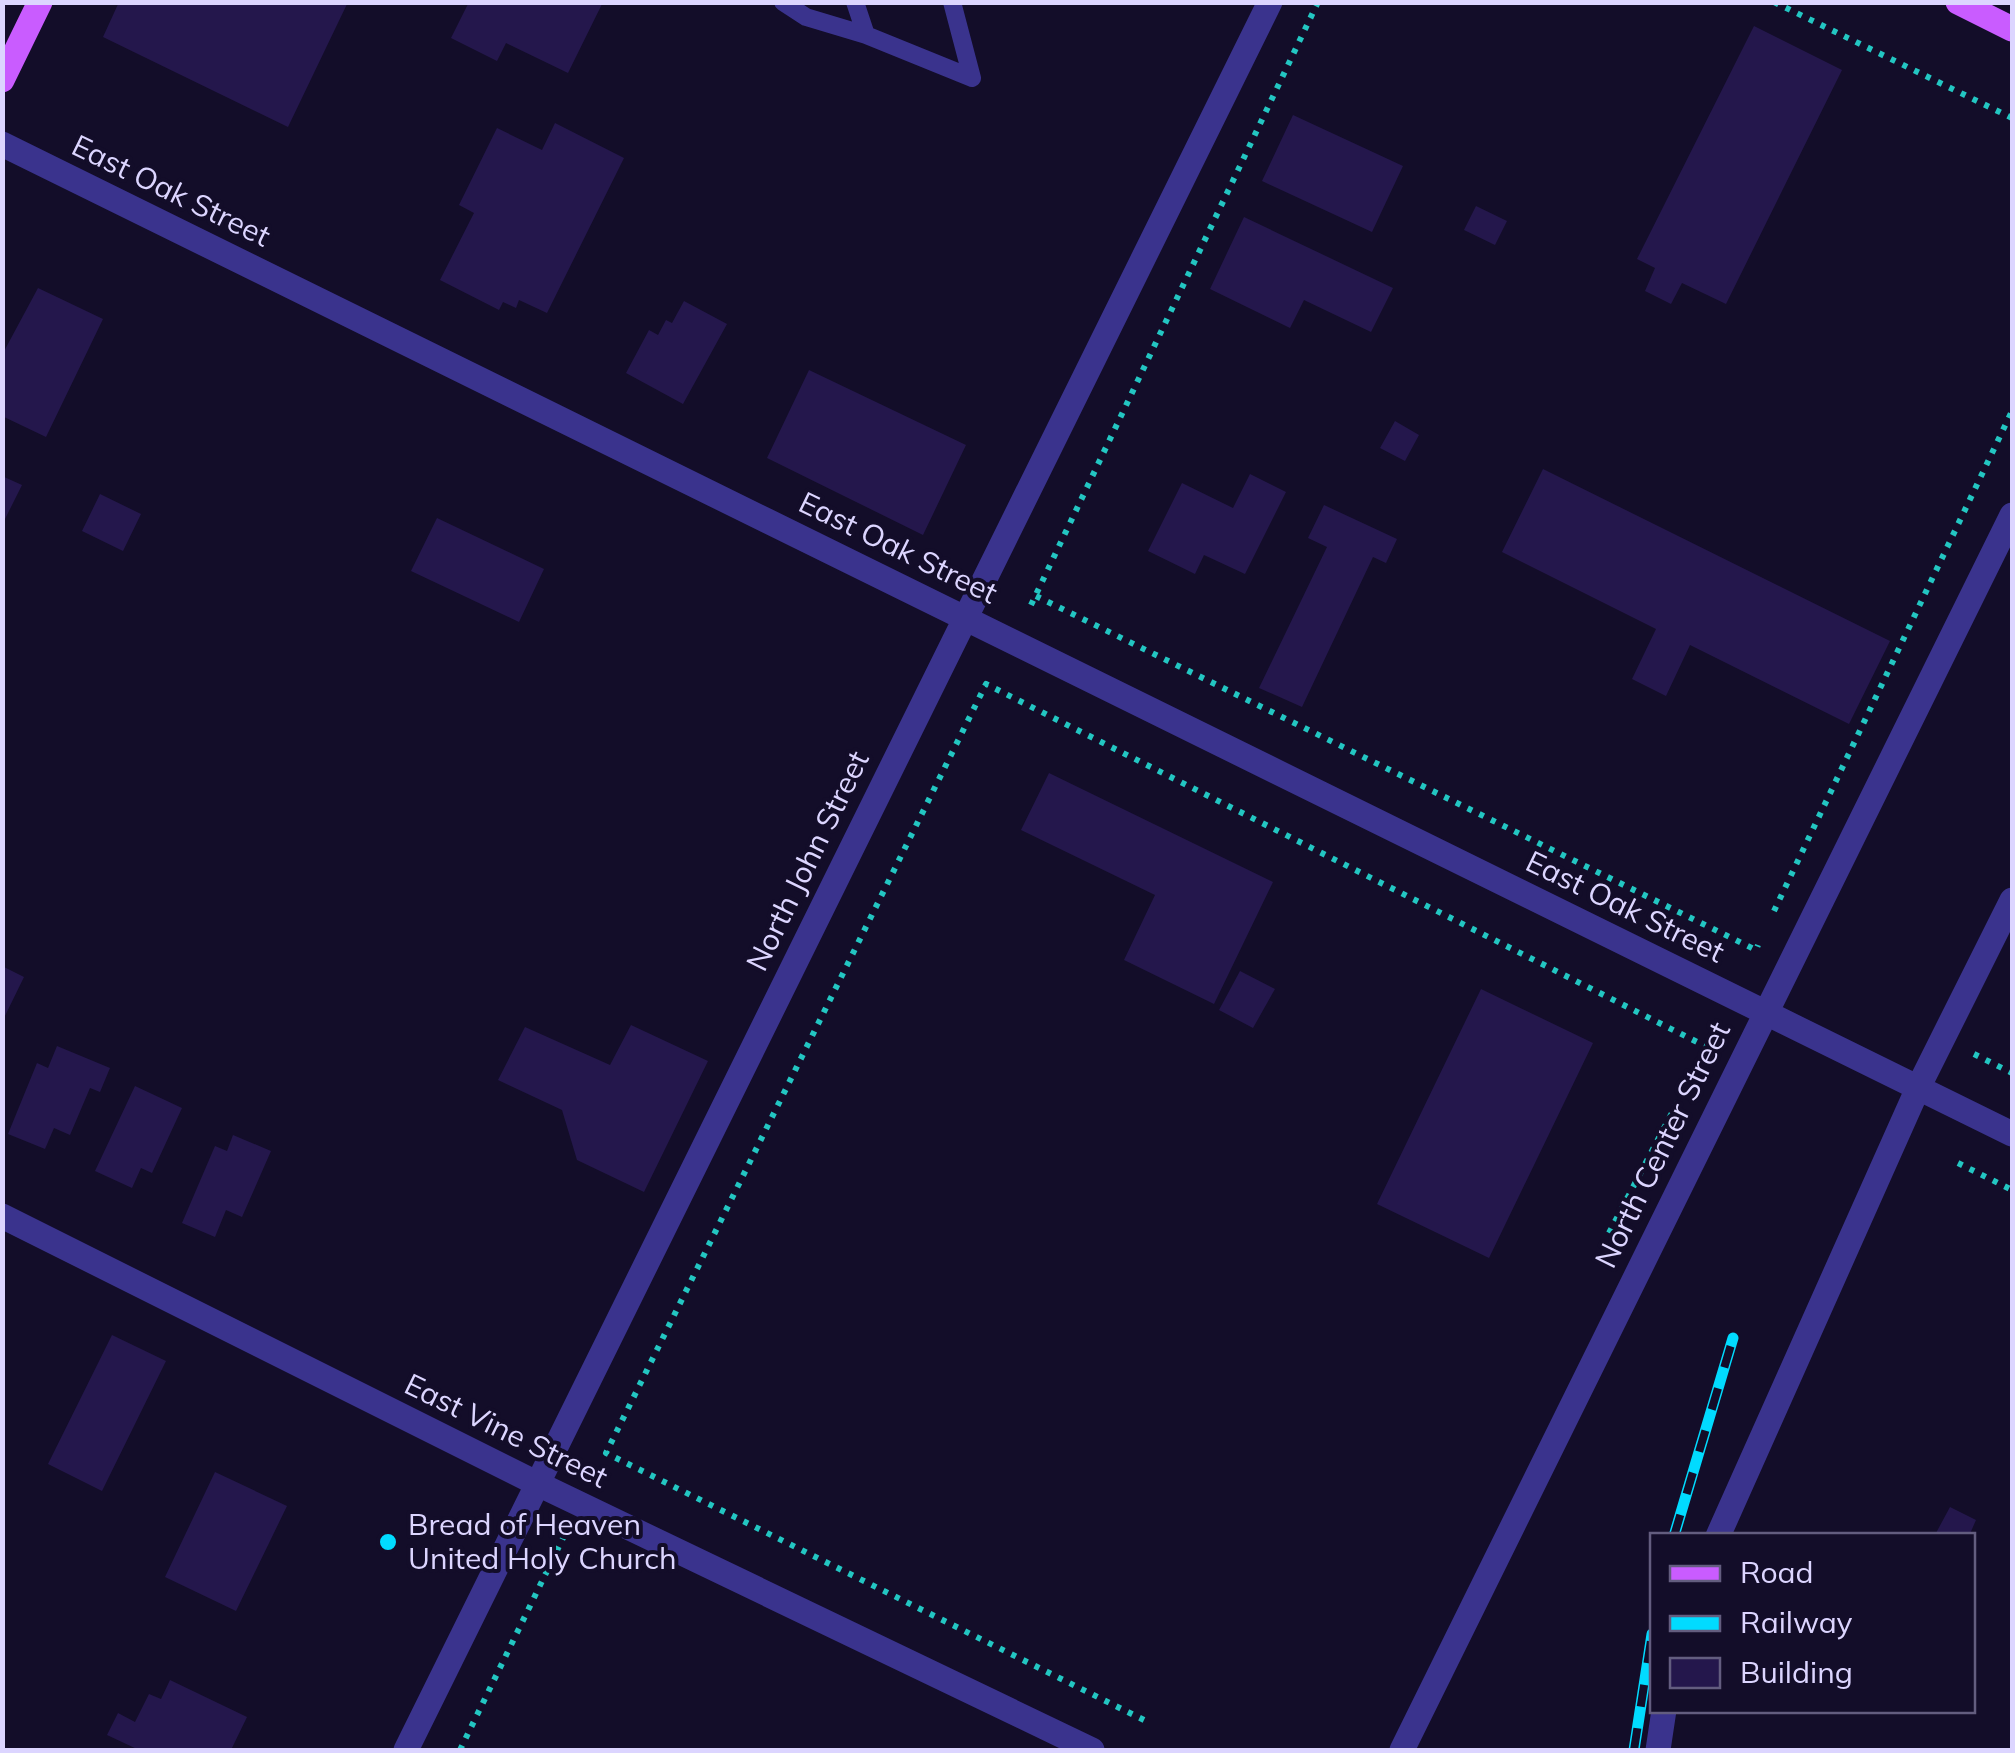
<svg xmlns="http://www.w3.org/2000/svg" width="2015" height="1753" viewBox="0 0 2015 1753" font-family="Mulish,sans-serif">
<style>
.building{fill:#24174c}
.lines{fill:none;stroke-linecap:round;stroke-linejoin:round}
.path{stroke:#23c6c2;stroke-width:6;stroke-dasharray:5 8;stroke-linecap:butt}
.service{stroke:#3a338d;stroke-width:18}
.minor{stroke:#3a338d;stroke-width:25}
.primary{stroke:#c95cff;stroke-width:25}
.rail-casing{stroke:#01dbff;stroke-width:11}
.rail{stroke:#130d29;stroke-width:8;stroke-dasharray:22;stroke-linecap:butt}
.poi-dot{fill:#01dbff;stroke:#130d29;stroke-width:4}
.labels{text-anchor:middle;stroke-width:8;stroke-linejoin:round;paint-order:stroke}
.street-label{font-size:30px;fill:#dcd5ff;stroke:#130d29}
.poi-label{font-size:30px;fill:#dcd5ff;stroke:#130d29;text-anchor:start}
</style>
<rect width="100%" height="100%" fill="#130d29"/>
<path class="building" d="M119 2H348L288 127 103 37Z
M469 2H603L568 73 506 43 497 61 451 38Z
M1754 26 1842 70 1726 304 1682 283 1671 304 1645 291 1655 268 1637 259Z
M1293 115 1403 166 1372 232 1262 181Z
M555 123 624 158 547 313 519 300 516 308 503 302 499 310 440 280 474 213 459 205 497 128 542 150Z
M1476 206 1507 221 1495 245 1464 230Z
M1244 217 1393 288 1371 332 1304 300 1290 328 1210 289Z
M38 288 103 319 46 437 2 416V355Z
M684 301 727 324 683 404 626 373 649 330 658 335 666 320 672 323Z
M809 370 966 445 923 535 767 458Z
M1395 421 1419 435 1405 461 1380 448Z
M1543 469 1890 641 1849 724 1690 645 1666 696 1632 679 1656 629 1502 552Z
M1250 474 1286 492 1245 574 1204 555 1195 574 1148 551 1182 483 1233 508Z
M2 476 22 485 2 525Z
M100 494 141 514 123 551 82 531Z
M1324 505 1397 539 1386 563 1373 557 1302 707 1259 688 1327 547 1308 538Z
M437 518 544 569 519 622 411 571Z
M1049 773 1273 882 1214 1004 1124 960 1155 895 1021 830Z
M2 966 24 977 2 1022Z
M1240 971 1275 989 1253 1028 1219 1010Z
M1481 989 1593 1043 1489 1258 1377 1204Z
M631 1025 708 1061 644 1192 577 1160 562 1110 498 1080 525 1027 610 1065Z
M57 1046 110 1068 100 1092 90 1088 70 1135 54 1128 45 1149 8 1134 37 1063 48 1068Z
M135 1086 182 1108 152 1173 141 1168 132 1188 95 1171Z
M233 1135 271 1151 242 1217 226 1210 215 1237 182 1223 215 1146 227 1151Z
M112 1335 166 1361 102 1491 48 1464Z
M215 1472 287 1506 236 1611 165 1577Z
M1950 1507 1976 1520 1969 1536 1936 1533Z
M170 1680 247 1717 231 1750H139L107 1735 118 1713 135 1722 149 1694 161 1699Z"/>
<g class="lines">
<path class="path" d="M1774 2 2012 118
M1036 596 1756 950 1758 945
M1031 605 1318 2
M1774 911 2012 411
M1974 1054 2012 1073
M1958 1163 2012 1190
M1609 1233 1717 1027
M1144 1720 606 1453 986 684 1705 1046
M460 1750 564 1536"/>
<path class="service" d="M783 2 806 17 866 35 972 78
M855 2 866 35
M952 2 972 78"/>
<path class="minor" d="M2 144 2012 1134
M2 1216 536 1483 1092 1750
M1718 1536 1918 1088 2012 900
M406 1750 1270 2
M1402 1750 2012 515
M1658 1750 1664 1710"/>
<path class="primary" d="M1958 2 2012 29
M2 80 40 2"/>
<defs>
<path id="rail" d="M1674 1536 1733 1338
M1634 1750 1652 1634"/>
</defs>
<use href="#rail" class="rail-casing"/>
<use href="#rail" class="rail"/>
</g>
<circle class="poi-dot" cx="388" cy="1542" r="10"/>
<g class="labels">
<g class="street-label">
<text transform="translate(171 191) rotate(26)" y="10">East Oak Street</text>
<text transform="translate(898 548) rotate(26)" y="10">East Oak Street</text>
<text transform="translate(808 861) rotate(-64)" y="10">North John Street</text>
<text transform="translate(1625 907) rotate(26)" y="10">East Oak Street</text>
<text transform="translate(1663 1145) rotate(-64)" y="10">North Center Street</text>
<text transform="translate(506 1431) rotate(26)" y="10">East Vine Street</text>
</g>
<g class="poi-label">
<text x="408" y="1535">Bread of Heaven<tspan x="408" dy="34">United Holy Church</tspan></text>
</g>
</g>
<rect width="2015" height="1753" fill="none" stroke="#dcd5ff" stroke-width="10"/>
<rect x="1650" y="1533" width="325" height="180" fill="#130d29" stroke="#635d7f" stroke-width="2.5"/>
<rect x="1670" y="1566" width="50" height="15" fill="#c95cff" stroke="#635d7f" stroke-width="2.5"/>
<text x="1740" y="1583" font-size="30" fill="#dcd5ff">Road</text>
<rect x="1670" y="1616" width="50" height="15" fill="#01dbff" stroke="#635d7f" stroke-width="2.5"/>
<text x="1740" y="1633" font-size="30" fill="#dcd5ff">Railway</text>
<rect x="1670" y="1658" width="50" height="30" fill="#24174c" stroke="#635d7f" stroke-width="2.5"/>
<text x="1740" y="1683" font-size="30" fill="#dcd5ff">Building</text>
</svg>
